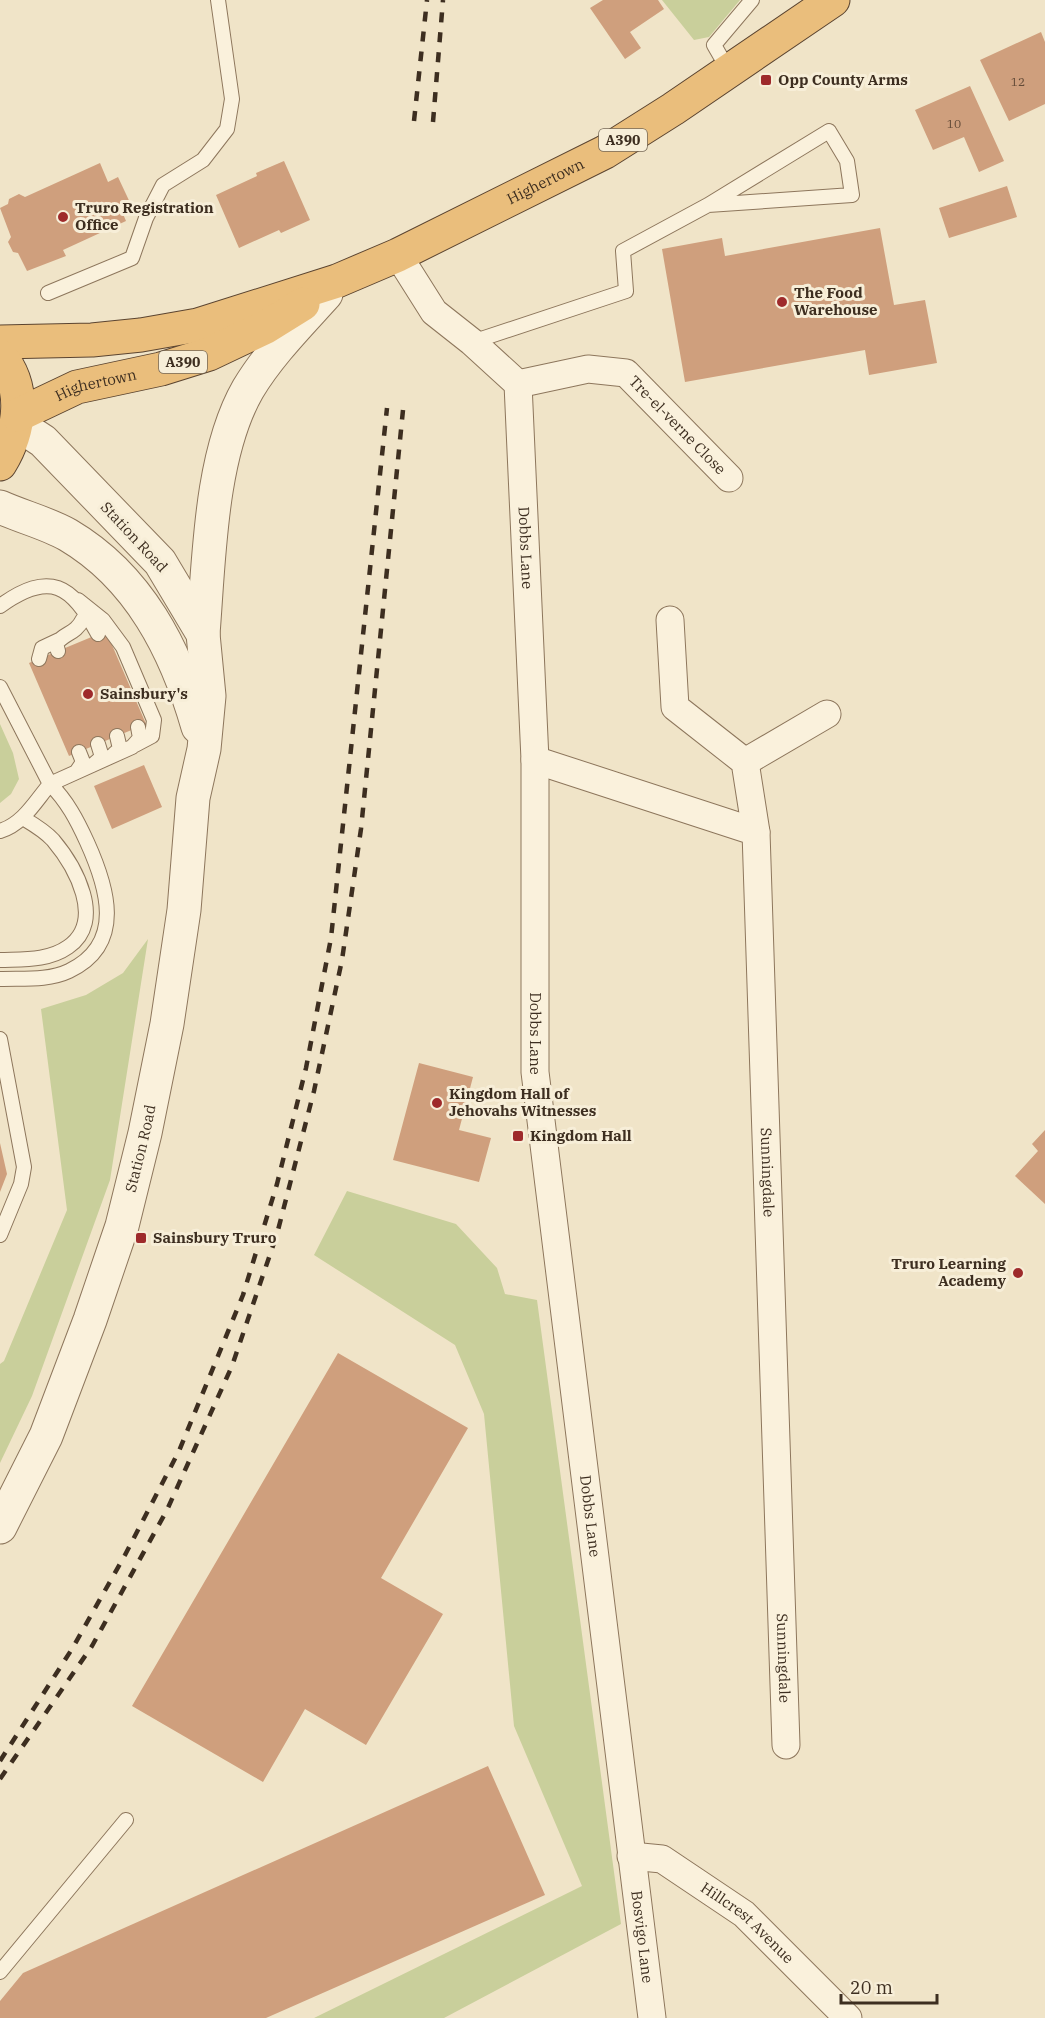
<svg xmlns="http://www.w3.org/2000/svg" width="1045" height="2018" viewBox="0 0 1045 2018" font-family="'IBM Plex Serif',serif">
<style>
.green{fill:#c9cf9b}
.building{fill:#cf9f7d}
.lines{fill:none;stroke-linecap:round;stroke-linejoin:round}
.service-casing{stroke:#8d765c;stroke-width:16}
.minor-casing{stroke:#8d765c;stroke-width:29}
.tertiary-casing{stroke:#8d765c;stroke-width:35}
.trunk-casing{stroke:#5b4430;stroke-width:35}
.service{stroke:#faf1dc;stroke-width:14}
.minor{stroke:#faf1dc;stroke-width:27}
.tertiary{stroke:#faf1dc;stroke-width:33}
.trunk{stroke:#eabe7c;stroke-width:33}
.rail{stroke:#3d2e20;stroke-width:4.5;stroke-dasharray:10 10;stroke-linecap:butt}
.poi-dot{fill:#9e2a2b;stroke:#f7eed8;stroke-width:2}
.labels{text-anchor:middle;stroke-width:6;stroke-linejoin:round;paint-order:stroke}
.number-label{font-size:12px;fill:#624a37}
.shield{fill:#f7eed8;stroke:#756857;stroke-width:1.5}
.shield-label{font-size:14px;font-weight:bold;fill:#3d2e20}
.poi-label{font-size:15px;font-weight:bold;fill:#3d2e20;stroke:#f7eed8;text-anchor:start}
.street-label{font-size:15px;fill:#3d2e20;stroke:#f7eed8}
</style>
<rect width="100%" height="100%" fill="#f0e4c8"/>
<path class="green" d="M662 0H740L709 37 694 40Z
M0 724 13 753 19 779 11 794 0 803Z
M148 939 110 1180 32 1396 0 1463V1364L4 1361 67 1210 41 1009 86 995 123 973Z
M347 1191 456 1224 497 1268 505 1294 537 1300 621 1924 444 2018H314L582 1886 514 1726 484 1414 455 1345 314 1255Z"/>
<path class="building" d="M603 0H658L664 9 630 32 641 48 625 59 590 8Z
M1041 32 1045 42V104L1009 121 980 60Z
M970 86 1004 161 979 172 964 137 933 150 915 110Z
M284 161 310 220 281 233 279 230 239 248 216 195 257 176 256 173Z
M100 163 108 182 118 177 133 209 123 214 126 221 63 250 66 256 27 271 18 253 13 252 8 242 11 237 0 208 8 204 9 199 19 194 25 197Z
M1007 186 1017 217 949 238 939 208Z
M880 228 894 305 925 300 937 363 869 375 865 350 685 382 662 249 722 238 725 256Z
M106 631 146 724 69 756 29 663Z
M144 765 162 807 112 829 94 786Z
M419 1063 473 1077 459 1130 491 1138 479 1182 393 1160Z
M1045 1130V1204L1015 1176 1038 1151 1032 1144Z
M0 1143 7 1174 0 1192Z
M338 1353 468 1428 381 1578 443 1614 366 1745 305 1709 263 1782 132 1706Z
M488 1766 545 1895 266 2018H0V2001L23 1973Z"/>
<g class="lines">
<defs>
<path id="service" d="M729 71 714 45 752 0
M48 293 132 258 146 218 163 185 203 160 227 129 232 99 218 0
M472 342 626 291 623 251 708 205 829 131 847 161 852 195 708 205
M78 600 103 620 123 647 154 720 152 736 135 745
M0 606C50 570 72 585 98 634
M58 651 56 644C65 632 75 635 83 619
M39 659 42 648 59 640
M0 687 50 784C35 802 23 824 0 831
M114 754 120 749 117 736
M95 763 102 757 98 744
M77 771 83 762 79 752
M0 960C23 959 48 961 68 947 106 921 75 866 53 840 45 831 33 824 23 818
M0 979C22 978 48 981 69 971 126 944 107 886 87 842 77 820 67 801 50 784L132 747 140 738 138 727
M0 1039 24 1167 21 1184 0 1235
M0 1972 126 1820"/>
<g id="minor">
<path id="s1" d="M398 255 434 312 472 342 518 384 535 760V1072L652 2018"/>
<path id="s2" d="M518 384 588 369 626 373 729 478"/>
<path d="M670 620 675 707 745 762 756 832"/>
<path id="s3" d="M535 760 756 832 786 1745"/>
<path d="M745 762 827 714"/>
<path id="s4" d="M631 1856 662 1859 744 1914 848 2018"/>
</g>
<g id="tertiary">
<path d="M0 507C22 517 47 523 68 535 139 577 176 650 198 727"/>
<path d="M203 634C209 560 210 455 248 389 269 354 299 324 326 294"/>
<path id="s5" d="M0 1527 46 1436 90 1320 122 1226 145 1133 167 1024 184 910 193 798 204 749 209 696 203 634 160 562 43 441 17 424"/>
</g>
<g id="trunk">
<path id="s6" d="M0 342 92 340 141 335 198 325 337 281 398 255 605 152 673 109 833 0"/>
<path d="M0 356C27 388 20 431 0 464"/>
<path id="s7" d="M18 415 77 387 161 369 209 354 266 327 303 304"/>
</g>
</defs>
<use href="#service" class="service-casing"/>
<use href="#minor" class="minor-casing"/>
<use href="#tertiary" class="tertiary-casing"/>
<use href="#trunk" class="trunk-casing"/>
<use href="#service" class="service"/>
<use href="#minor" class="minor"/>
<use href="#tertiary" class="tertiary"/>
<use href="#trunk" class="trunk"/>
<path class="rail" d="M414 121 427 0
M433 122 443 0
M0 1761 72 1649 125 1555 179 1451 243 1295 277 1184 306 1068 331 938 387 408
M0 1779 92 1646 167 1510 232 1366 277 1234 314 1091 342 960 361 829 403 410"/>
</g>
<g class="poi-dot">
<rect x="760" y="74" width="12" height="12" rx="3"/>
<circle cx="63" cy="217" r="6"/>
<circle cx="782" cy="302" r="6"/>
<circle cx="88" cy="694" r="6"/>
<circle cx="437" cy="1103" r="6"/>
<rect x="512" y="1130" width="12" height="12" rx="3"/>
<rect x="135" y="1232" width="12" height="12" rx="3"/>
<circle cx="1018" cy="1273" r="6"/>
</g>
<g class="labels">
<g class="number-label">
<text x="1018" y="86">12</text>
<text x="954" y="128">10</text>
</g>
<g class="shield">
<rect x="599" y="129" width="48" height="22" rx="4.5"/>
<rect x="159" y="351" width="48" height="22" rx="4.5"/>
</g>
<g class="shield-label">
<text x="623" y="145">A390</text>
<text x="183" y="367">A390</text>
</g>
<g class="poi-label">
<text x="778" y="85">Opp County Arms</text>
<text x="75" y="213">Truro Registration<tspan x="75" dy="17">Office</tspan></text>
<text x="794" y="298">The Food<tspan x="794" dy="17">Warehouse</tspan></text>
<text x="100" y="699">Sainsbury's</text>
<text x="449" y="1099">Kingdom Hall of<tspan x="449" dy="17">Jehovahs Witnesses</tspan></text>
<text x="530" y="1141">Kingdom Hall</text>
<text x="153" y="1243">Sainsbury Truro</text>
<text x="1006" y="1269" text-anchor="end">Truro Learning<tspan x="1006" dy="17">Academy</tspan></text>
</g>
<g class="street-label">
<text dy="5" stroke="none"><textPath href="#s6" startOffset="576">Highertown</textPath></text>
<text dy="5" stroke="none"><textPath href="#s7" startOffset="84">Highertown</textPath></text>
<text dy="5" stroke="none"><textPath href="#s2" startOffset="183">Tre-el-verne Close</textPath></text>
<text transform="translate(134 537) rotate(47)" y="5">Station Road</text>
<text dy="5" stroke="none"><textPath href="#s1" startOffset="342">Dobbs Lane</textPath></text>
<text dy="5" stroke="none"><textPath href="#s1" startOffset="828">Dobbs Lane</textPath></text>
<text dy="5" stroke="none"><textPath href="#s5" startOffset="405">Station Road</textPath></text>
<text dy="5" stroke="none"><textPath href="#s3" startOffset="573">Sunningdale</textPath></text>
<text dy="5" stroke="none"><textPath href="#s1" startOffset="1314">Dobbs Lane</textPath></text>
<text dy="5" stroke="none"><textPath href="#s3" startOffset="1059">Sunningdale</textPath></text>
<text dy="5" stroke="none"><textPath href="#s4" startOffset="138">Hillcrest Avenue</textPath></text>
<text dy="5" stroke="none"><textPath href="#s1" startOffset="1738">Bosvigo Lane</textPath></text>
</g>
</g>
<path d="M841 1994v9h96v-9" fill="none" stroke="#3d2e20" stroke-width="3"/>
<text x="850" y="1994" font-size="18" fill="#3d2e20" stroke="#f7eed8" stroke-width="4.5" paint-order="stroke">20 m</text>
</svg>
